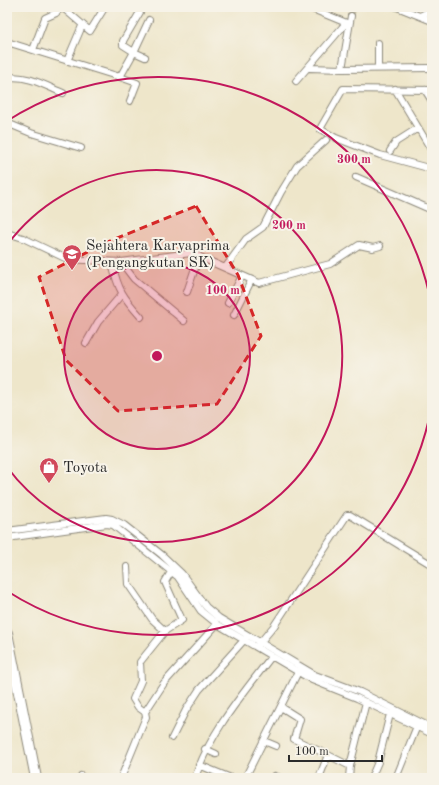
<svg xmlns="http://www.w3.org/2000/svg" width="439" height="785" viewBox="0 0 439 785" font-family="'Old Standard TT',serif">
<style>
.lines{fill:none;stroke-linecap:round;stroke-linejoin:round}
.minor-tunnel{stroke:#c7c1aa;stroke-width:6;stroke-dasharray:6 3;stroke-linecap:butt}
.minor-casing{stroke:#8c887a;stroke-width:8}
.primary-casing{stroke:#8c887a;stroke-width:12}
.minor{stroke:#fff;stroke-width:6}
.primary{stroke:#fff;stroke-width:10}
.marked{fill:#d62828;fill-opacity:0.2;stroke:#d62828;stroke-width:3;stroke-dasharray:8 5;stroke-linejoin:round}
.ring{fill:none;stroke:#c2185b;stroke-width:2}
.labels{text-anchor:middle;stroke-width:4;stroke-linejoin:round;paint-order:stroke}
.poi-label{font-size:15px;fill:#2b2b2b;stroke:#f7f3e8;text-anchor:start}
.centre{fill:#c2185b;stroke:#f7f3e8;stroke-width:2}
.ring-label{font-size:12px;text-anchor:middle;font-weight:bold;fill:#c2185b;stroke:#f7f3e8;stroke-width:4;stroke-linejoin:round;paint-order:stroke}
</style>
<rect width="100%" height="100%" fill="#f7f3e8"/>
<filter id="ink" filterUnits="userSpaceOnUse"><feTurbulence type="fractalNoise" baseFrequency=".025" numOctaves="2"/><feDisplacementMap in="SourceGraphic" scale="8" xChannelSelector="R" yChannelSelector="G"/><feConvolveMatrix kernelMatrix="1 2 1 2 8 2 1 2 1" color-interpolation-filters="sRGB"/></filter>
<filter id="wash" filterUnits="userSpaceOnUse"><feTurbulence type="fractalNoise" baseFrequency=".012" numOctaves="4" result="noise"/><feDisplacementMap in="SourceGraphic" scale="16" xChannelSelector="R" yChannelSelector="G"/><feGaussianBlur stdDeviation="0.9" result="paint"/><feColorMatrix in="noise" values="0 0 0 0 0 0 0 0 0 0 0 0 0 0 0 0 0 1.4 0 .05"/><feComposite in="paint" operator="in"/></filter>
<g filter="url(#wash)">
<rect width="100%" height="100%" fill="#eee6ca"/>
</g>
<g filter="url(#ink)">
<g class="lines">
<path class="minor-tunnel" d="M351 16 354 7"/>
<defs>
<path id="minor" d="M62 7 90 31 105 7
M397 7 432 21
M310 8 349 24
M351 16 342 69 432 68
M420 16 432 10
M7 42 120 77 134 52 123 45V41L143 7
M33 50 45 18 56 13 61 7
M145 57 134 52 149 20
M67 61 82 26
M309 68 342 69
M378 68V43
M120 77 137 83 130 101
M7 78C26 74 46 86 63 93
M296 81 346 23
M395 89 432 151
M425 90 432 101
M432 90 343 89 320 129 336 138 380 155 432 169
M7 123 31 133 81 148
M390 151 396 142 418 128
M356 177 432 210
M7 233 23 238 67 259 121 262 191 253 259 283 330 264 359 245 373 248 380 246
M121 262 134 279 184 321
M112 263C118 290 123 297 141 317
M225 268 246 239 263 227 281 192 297 166 326 140
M187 292 199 256
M228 303 242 276
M234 315 251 281
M86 343 98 322 122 294
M7 531 106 518 112 519 124 525 162 555 182 574 206 607 219 618 315 675 360 692 432 728
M7 538 107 524 113 525 178 577 201 611 217 624 312 680 357 698 432 734
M127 567 128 584 152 619 165 631
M258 645 274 626 347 515H350L432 565
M281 707 300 719 294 739 328 755 319 778
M145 712 164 683 217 624
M172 738 186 710 199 690 245 639
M264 741 276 746
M205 749 216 754
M328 755 350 766 349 778
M199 765 231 778
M350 766 366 702
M275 776 280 778
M80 778 81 776
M121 778 146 717 145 712 138 707 133 699 141 681 140 662 165 631 182 620 165 582 171 572
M195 778C210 732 242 695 271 657
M245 778 298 672
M371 778 378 762 390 714
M396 778 417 726"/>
<path id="primary" d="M7 633 36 778"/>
</defs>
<use href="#minor" class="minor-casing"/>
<use href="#primary" class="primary-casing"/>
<use href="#minor" class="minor"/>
<use href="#primary" class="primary"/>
</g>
</g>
<path class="marked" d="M196 206 238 275 261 336 217 404 118 411 66 360 39 277 105 243Z"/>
<circle cx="157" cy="356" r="93" fill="#c2185b" fill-opacity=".12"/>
<g class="ring">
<circle cx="157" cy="356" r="93"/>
<path d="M7 245A186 186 0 1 1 7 467"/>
<path d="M432 404A279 279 0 0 1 7 591M7 121A279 279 0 0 1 432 308"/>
</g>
<defs>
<symbol id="school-pin" viewBox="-11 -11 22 30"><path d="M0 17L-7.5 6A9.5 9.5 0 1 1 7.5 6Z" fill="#d1495b" stroke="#f7f3e8"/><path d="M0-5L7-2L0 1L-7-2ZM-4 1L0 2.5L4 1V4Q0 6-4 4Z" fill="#fff"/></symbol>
<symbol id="shop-pin" viewBox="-11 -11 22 30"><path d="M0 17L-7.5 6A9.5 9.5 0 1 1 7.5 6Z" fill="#d1495b" stroke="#f7f3e8"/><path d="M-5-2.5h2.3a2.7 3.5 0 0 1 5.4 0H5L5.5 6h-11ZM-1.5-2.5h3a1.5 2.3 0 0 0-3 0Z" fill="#fff"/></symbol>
</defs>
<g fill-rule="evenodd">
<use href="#school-pin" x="61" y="243" width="22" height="30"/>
<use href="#shop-pin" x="38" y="456" width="22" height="30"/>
</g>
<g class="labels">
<g class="poi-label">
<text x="86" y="250">Sejahtera Karyaprima<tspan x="86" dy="17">(Pengangkutan SK)</tspan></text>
<text x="63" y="472">Toyota</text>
</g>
</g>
<circle cx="157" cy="356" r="6" class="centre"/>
<g class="ring-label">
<text x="354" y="163">300 m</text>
<text x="289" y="229">200 m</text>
<text x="223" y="294">100 m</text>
</g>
<rect width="439" height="785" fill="none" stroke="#f7f3e8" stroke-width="24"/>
<path d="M289 755v6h93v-6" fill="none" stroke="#2b2b2b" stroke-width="2"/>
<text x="295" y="755" font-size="12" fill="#2b2b2b" stroke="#f7f3e8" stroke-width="3" paint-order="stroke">100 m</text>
</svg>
